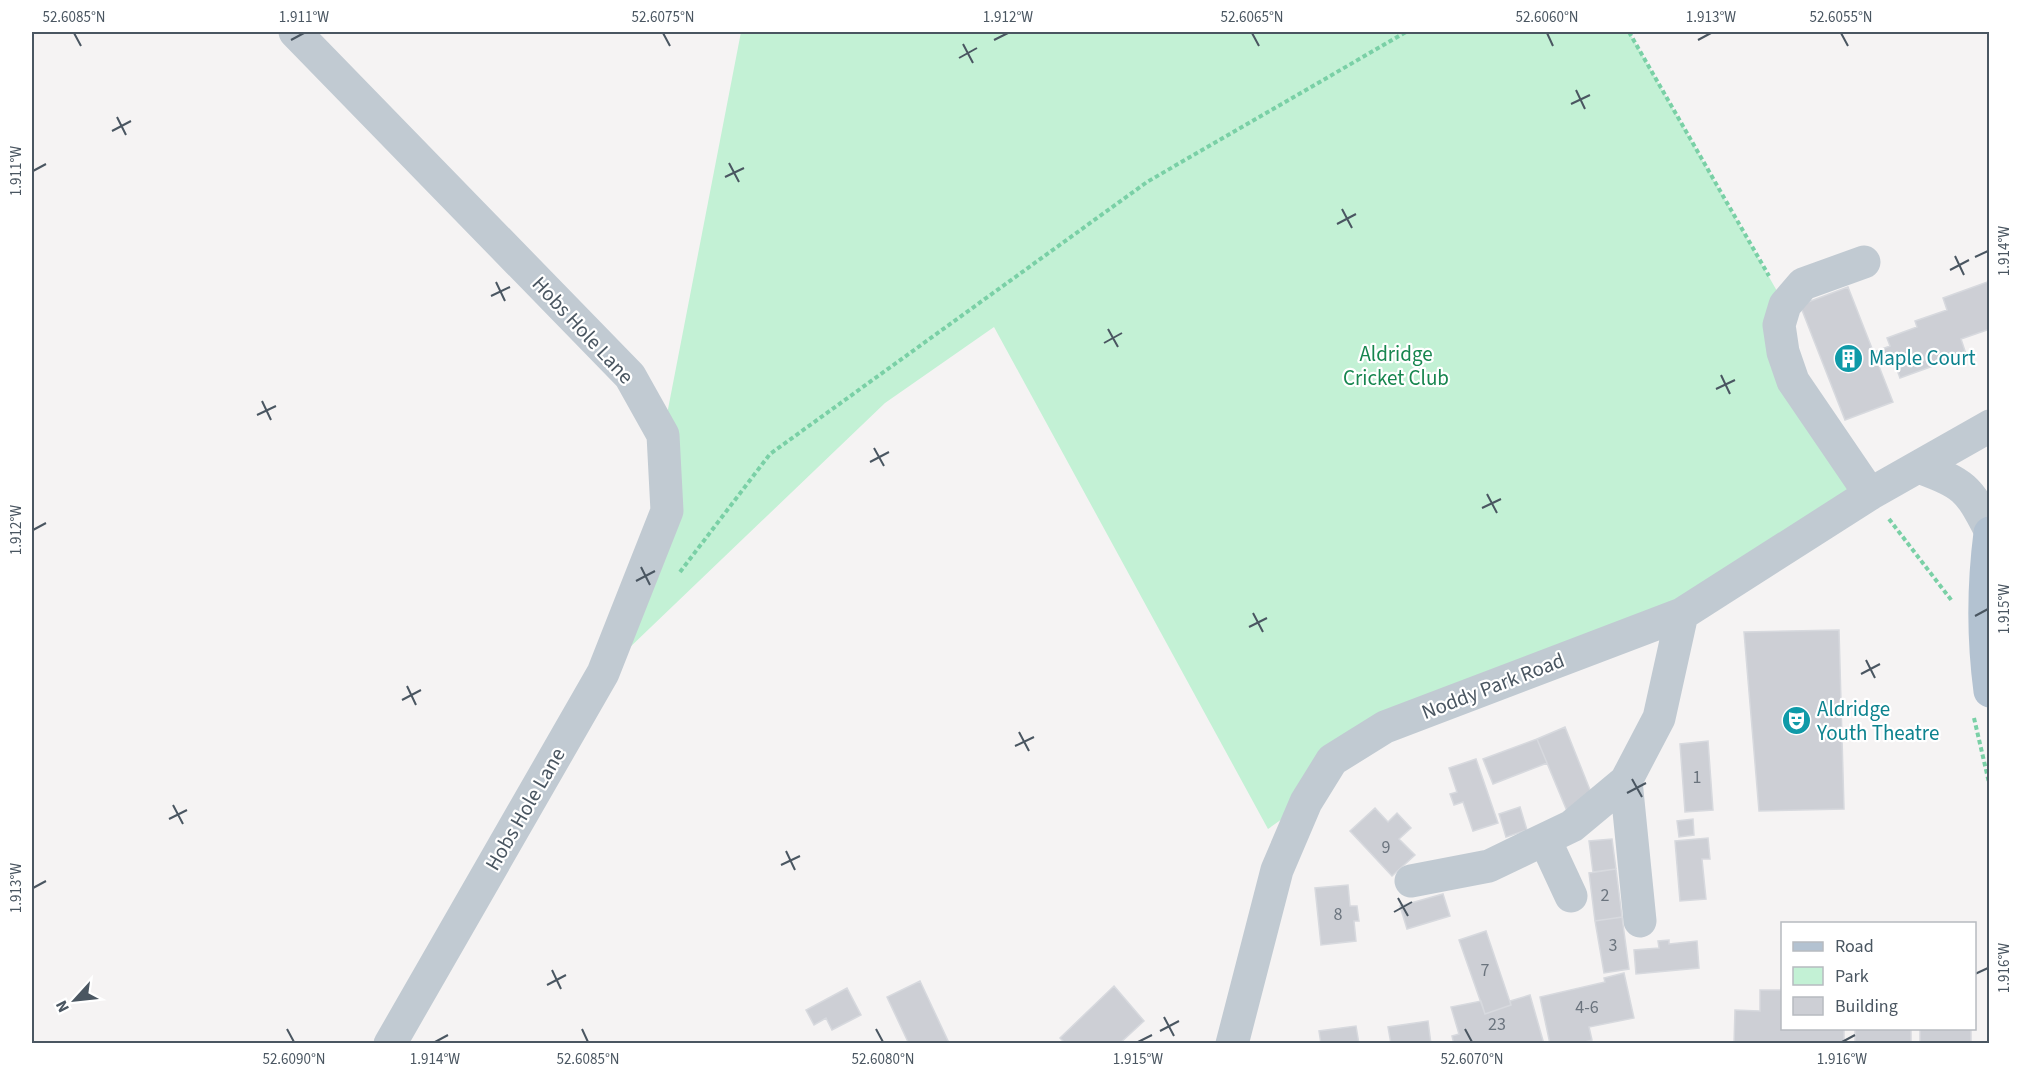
<svg xmlns="http://www.w3.org/2000/svg" width="2021" height="1075" viewBox="0 0 2021 1075" font-family="'Source Sans 3',sans-serif">
<style>
.green{fill:#c3f1d5}
.building{fill:#cdcfd5;stroke:#d7d9de;stroke-width:1.5}
.lines{fill:none;stroke-linecap:round;stroke-linejoin:round}
.path{stroke:#7ad0a6;stroke-width:4;stroke-dasharray:4.5 3;stroke-linecap:butt}
.minor{stroke:#c1cad2;stroke-width:33}
.primary{stroke:#b3c2d1;stroke-width:33}
.ticks{fill:none;stroke:#4a5661;stroke-width:2}
.labels{text-anchor:middle;stroke-width:4.5;stroke-linejoin:round;paint-order:stroke}
.number-label{font-size:18px;fill:#6b747e}
.street-label{font-size:21px;fill:#4a5661;stroke:#fff}
.park-label{font-size:21px;fill:#17864f;stroke:#fff}
.culture-label{font-size:21px;fill:#0d838f;stroke:#fff;text-anchor:start}
.neatline{fill:none;stroke:#4a5661;stroke-width:2}
.ticks-label{font-size:15px;text-anchor:middle;fill:#4a5661}
</style>
<rect width="100%" height="100%" fill="#f5f3f3"/>
<path class="green" d="M741 32H1629L1785 305 1779 325 1870 494 1770 558 1385 727 1306 802 1268 829 994 327 885 403 603 673 667 511 663 435Z"/>
<path class="building" d="M1990 281V329L1961 339 1966 354 1900 378 1893 359 1878 365 1874 352 1890 346 1887 338 1917 327 1915 321 1947 310 1943 298Z
M1848 287 1893 402 1845 420 1800 305Z
M1839 630 1844 809 1759 811 1744 632Z
M1565 727 1594 800 1567 811 1537 739Z
M1537 739 1547 763 1493 784 1483 759Z
M1708 741 1713 810 1685 812 1680 744Z
M1476 759 1498 823 1473 831 1463 802 1454 805 1450 794 1457 792 1449 768Z
M1520 807 1527 830 1506 837 1499 814Z
M1375 808 1388 822 1397 813 1411 828 1399 839 1415 855 1392 876 1350 831Z
M1693 819 1694 835 1679 837 1677 821Z
M1708 838 1710 859H1702L1706 899 1680 901 1675 841Z
M1612 839 1616 869 1593 872 1589 841Z
M1616 869 1622 917 1595 921 1589 873Z
M1348 885 1350 906H1357L1359 921H1354L1356 941 1321 945 1315 888Z
M1443 894 1450 916 1407 929 1400 906Z
M1622 917 1629 969 1604 973 1595 921Z
M1486 931 1511 1005 1485 1014 1459 940Z
M1669 940V944L1697 941 1699 968 1636 974 1634 950 1659 948 1658 941Z
M1624 973 1634 1018 1589 1027 1592 1040 1578 1044H1550L1540 997 1605 982 1604 978Z
M920 981 949 1043 947 1044H909L887 997Z
M1782 984V1028H1844V1044H1734L1735 1010 1760 1011V990H1781Z
M1114 986 1144 1021 1119 1044H1066L1060 1038Z
M847 988 861 1015 832 1030 826 1018 814 1025 806 1010Z
M1530 995 1544 1044H1454L1452 1036 1459 1034 1451 1007 1481 1001 1485 1014 1511 1005 1510 1001Z
M1428 1021 1431 1044H1391L1388 1027Z
M1356 1026 1359 1044H1321L1319 1031Z
M1855 1028H1911V1044H1855Z
M1920 1028H1971V1044H1920Z"/>
<g class="lines">
<path class="path" d="M1629 32 1769 276
M1889 519 1952 601
M680 572 770 454 1147 182 1406 32
M1974 718 1990 787"/>
<path class="minor" d="M295 32 630 376 663 435 667 511 603 673 390 1044
M1864 262 1803 284 1785 305 1779 325 1783 352 1793 381 1870 494
M1919 467C1964 484 1968 487 1990 530
M1626 781 1640 921
M1545 840 1571 896
M1411 881 1489 866 1572 826 1626 781 1659 718 1682 614
M1232 1044 1277 870 1306 802 1332 760 1385 727 1682 614 1870 494 1990 426"/>
<path class="primary" d="M1990 533C1983 587 1983 638 1990 691"/>
</g>
<path class="ticks" d="M74 33 81 46M663 33 670 46M1252 33 1259 46M1547 33 1553 46M1841 33 1848 46M291 40 304 33M994 40 1008 33M1698 40 1711 33M963 44 973 63M959 58 977 48M1576 90 1585 109M1571 104 1590 95M117 117 126 135M112 131 131 121M729 163 739 182M33 171 46 164M725 177 744 168M1342 209 1352 228M1337 224 1356 214M1955 256 1964 275M1975 257 1988 251M1950 270 1969 260M496 282 505 301M491 296 510 287M1108 329 1118 347M1104 343 1122 333M1721 375 1730 394M1716 389 1735 380M262 401 271 420M257 415 276 406M874 448 884 466M870 462 889 452M1487 494 1497 513M1482 508 1501 499M33 530 46 523M641 567 650 585M636 581 655 571M1253 613 1263 632M1975 616 1988 609M1249 627 1267 618M1866 660 1875 678M1861 674 1880 664M407 686 416 705M402 700 421 690M1019 732 1029 751M1015 746 1034 737M1632 779 1642 797M1627 793 1646 783M173 805 183 824M169 819 187 810M786 851 795 870M781 865 800 856M33 888 46 881M1398 898 1408 916M1394 912 1412 902M552 970 561 989M1975 974 1988 968M547 985 566 975M1164 1017 1174 1036M287 1029 294 1042M582 1029 588 1042M876 1029 883 1042M1465 1029 1472 1042M1160 1031 1179 1021M435 1042 448 1035M1138 1042 1152 1035M1842 1042 1855 1035"/>
<defs>
<symbol id="building-disc" viewBox="-11 -11 22 22"><circle r="9.5" fill="#0f9aa8" stroke="#fff"/><path d="M-4-6H4V6H1V3H-1V6H-4ZM-2.5-4.3h1.7v1.8h-1.7ZM.8-4.3h1.7v1.8H.8ZM-2.5-1h1.7V.8h-1.7ZM.8-1h1.7V.8H.8Z" fill="#fff"/></symbol>
<symbol id="theatre-disc" viewBox="-11 -11 22 22"><circle r="9.5" fill="#0f9aa8" stroke="#fff"/><path d="M-5-5.5Q0-4 5-5.5V0Q5 5 0 6Q-5 5-5 0ZM-3.3-2.5H-1v1.5H-3.3ZM1-2.5H3.3v1.5H1ZM-2.8 1Q0 5.5 2.8 1Z" fill="#fff"/></symbol>
</defs>
<g fill-rule="evenodd">
<use href="#building-disc" x="1832" y="342" width="33" height="33"/>
<use href="#theatre-disc" x="1780" y="704" width="33" height="33"/>
</g>
<g class="labels">
<g class="number-label">
<text x="1697" y="783">1</text>
<text x="1386" y="853">9</text>
<text x="1605" y="901">2</text>
<text x="1338" y="920">8</text>
<text x="1613" y="951">3</text>
<text x="1485" y="976">7</text>
<text x="1587" y="1013">4-6</text>
<text x="1497" y="1030">23</text>
</g>
<g class="street-label">
<text transform="translate(583 330) rotate(47)" y="7">Hobs Hole Lane</text>
<text transform="translate(1493 686) rotate(-21)" y="7">Noddy Park Road</text>
<text transform="translate(525 809) rotate(-60)" y="7">Hobs Hole Lane</text>
</g>
<g class="park-label">
<text x="1396" y="361">Aldridge<tspan x="1396" dy="24">Cricket Club</tspan></text>
</g>
<g class="culture-label">
<text x="1869" y="365">Maple Court</text>
<text x="1817" y="716">Aldridge<tspan x="1817" dy="24">Youth Theatre</tspan></text>
</g>
</g>
<rect width="2021" height="1075" fill="none" stroke="#ffffff" stroke-width="66"/>
<rect x="1781" y="922" width="195" height="108" fill="#ffffff" stroke="#b7bbc0" stroke-width="1.5"/>
<rect x="1793" y="942" width="30" height="9" fill="#b3c2d1" stroke="#b7bbc0" stroke-width="1.5"/>
<text x="1835" y="952" font-size="18" fill="#4a5661">Road</text>
<rect x="1793" y="967" width="30" height="18" fill="#c3f1d5" stroke="#b7bbc0" stroke-width="1.5"/>
<text x="1835" y="982" font-size="18" fill="#4a5661">Park</text>
<rect x="1793" y="997" width="30" height="18" fill="#cdcfd5" stroke="#b7bbc0" stroke-width="1.5"/>
<text x="1835" y="1012" font-size="18" fill="#4a5661">Building</text>
<g transform="translate(75 1000) rotate(243)" stroke="#ffffff" stroke-width="4.5" paint-order="stroke">
<path d="M0-4.5L10 22L0 15L-10 22Z" fill="#4a5661"/>
<text y="-9" font-size="16" font-weight="bold" text-anchor="middle" fill="#4a5661">N</text>
</g>
<rect x="33" y="33" width="1955" height="1009" class="neatline"/>
<g class="ticks-label">
<text x="74" y="22">52.6085°N</text>
<text x="304" y="22">1.911°W</text>
<text x="663" y="22">52.6075°N</text>
<text x="1008" y="22">1.912°W</text>
<text x="1252" y="22">52.6065°N</text>
<text x="1547" y="22">52.6060°N</text>
<text x="1711" y="22">1.913°W</text>
<text x="1841" y="22">52.6055°N</text>
<text transform="translate(16 171) rotate(-90)" y="5">1.911°W</text>
<text transform="translate(2004 251) rotate(-90)" y="5">1.914°W</text>
<text transform="translate(16 530) rotate(-90)" y="5">1.912°W</text>
<text transform="translate(2004 609) rotate(-90)" y="5">1.915°W</text>
<text transform="translate(16 888) rotate(-90)" y="5">1.913°W</text>
<text transform="translate(2004 968) rotate(-90)" y="5">1.916°W</text>
<text x="294" y="1064">52.6090°N</text>
<text x="435" y="1064">1.914°W</text>
<text x="588" y="1064">52.6085°N</text>
<text x="883" y="1064">52.6080°N</text>
<text x="1138" y="1064">1.915°W</text>
<text x="1472" y="1064">52.6070°N</text>
<text x="1842" y="1064">1.916°W</text>
</g>
</svg>
